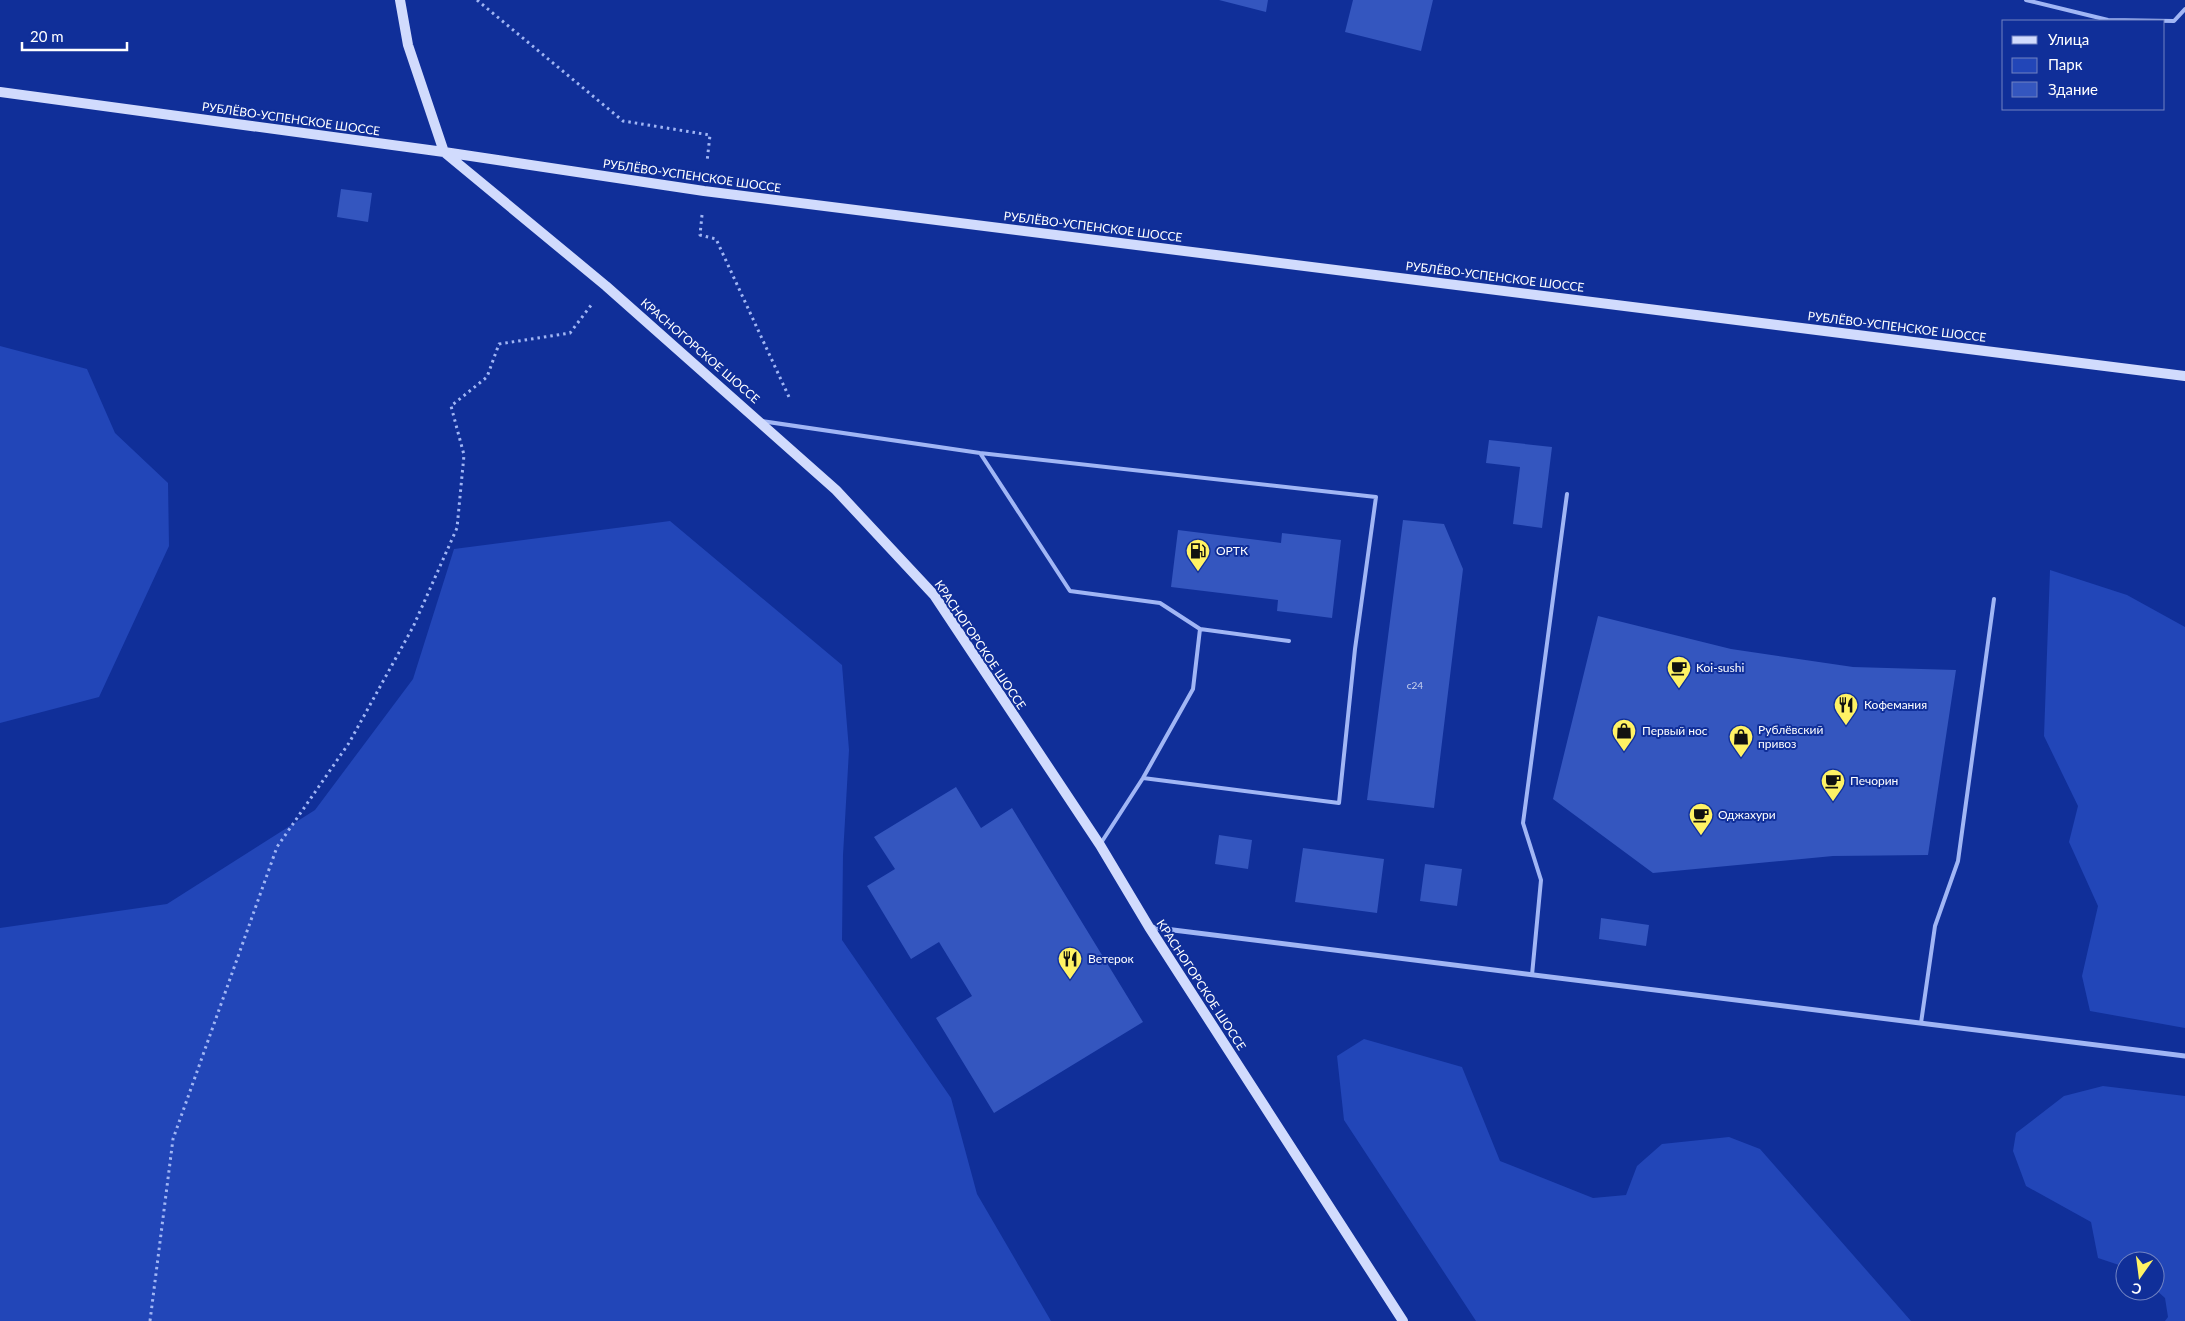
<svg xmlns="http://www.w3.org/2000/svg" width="2185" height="1321" viewBox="0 0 2185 1321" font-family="Lato,sans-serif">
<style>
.green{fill:#2246b8}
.building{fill:#3456bf}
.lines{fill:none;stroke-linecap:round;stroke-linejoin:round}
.path{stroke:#a1b6f5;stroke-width:3;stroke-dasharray:2.5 4;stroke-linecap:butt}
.lane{stroke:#a1b6f5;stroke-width:4}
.street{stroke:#a1b6f5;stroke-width:5}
.secondary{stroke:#d1dbfd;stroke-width:10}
.labels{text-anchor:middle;stroke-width:4;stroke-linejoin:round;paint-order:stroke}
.number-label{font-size:10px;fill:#ccd5ef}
.street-label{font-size:12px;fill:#fff;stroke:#102f99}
.poi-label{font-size:12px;fill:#fff;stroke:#102f99;text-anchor:start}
</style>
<rect width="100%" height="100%" fill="#102f99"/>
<path class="green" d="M0 346 87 369 115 433 168 483 169 546 99 697 0 723Z
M670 521 842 665 849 750 843 855 842 940 951 1098 977 1194 1051 1321H0V928L167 904 315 810 413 679 454 549Z
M2050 570 2127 595 2185 627V1028L2090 1011 2082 976 2098 906 2069 842 2078 806 2044 736Z
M1364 1039 1462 1067 1500 1161 1593 1198 1626 1195 1637 1166 1662 1144 1729 1137 1760 1149 1911 1321H1476L1344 1120 1337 1056Z
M2103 1086 2185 1096V1321H2165L2168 1317 2165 1298 2155 1289V1261H2125V1267L2098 1258 2091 1222 2026 1186 2013 1151 2016 1133 2064 1096Z"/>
<path class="building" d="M1219 0H1268L1266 12Z
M1353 0H1433L1421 51 1345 32Z
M341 189 372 193 368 222 337 217Z
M1489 440 1552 447 1542 528 1513 524 1520 467 1486 463Z
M1403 520 1444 524 1463 569 1434 808 1367 800Z
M1178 530 1281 543 1282 533 1341 540 1332 618 1277 611 1278 600 1171 587Z
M1598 616 1731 649 1853 667 1956 670 1928 855 1833 856 1653 873 1553 799Z
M956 787 981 828 1012 808 1143 1022 994 1113 936 1018 972 996 939 942 911 959 867 886 895 869 874 837Z
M1219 835 1252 840 1248 869 1215 864Z
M1303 848 1384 859 1377 913 1295 902Z
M1425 864 1462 869 1457 906 1420 901Z
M1601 918 1649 925 1646 946 1599 939Z"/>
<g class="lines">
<path class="path" d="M477 0 623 121 710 135 707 162
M702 215 700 235 716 239 789 397
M150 1321 173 1139 277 847 349 743 413 627 457 528 464 455 451 406 487 377 499 344 570 333 592 304"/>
<path class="lane" d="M2026 0 2108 20 2174 21 2185 9
M761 421 980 453 1376 497 1355 649 1339 803 1143 778
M980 453 1070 591 1160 603 1200 629 1289 641
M1101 843 1143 778 1193 689 1200 629
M1532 975 1541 880 1523 823 1567 494
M1921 1023 1935 926 1958 861 1994 599"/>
<path class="street" d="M1149 927 2185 1056"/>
<path class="secondary" d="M400 0 408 45 444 152 606 286 836 490 934 595 1100 845 1149 927 1403 1321
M0 92 444 152 704 191 2185 376"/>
</g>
<defs>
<symbol id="fuel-pin" viewBox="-11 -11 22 30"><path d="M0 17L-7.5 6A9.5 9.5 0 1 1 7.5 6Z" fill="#fff264" stroke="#102f99"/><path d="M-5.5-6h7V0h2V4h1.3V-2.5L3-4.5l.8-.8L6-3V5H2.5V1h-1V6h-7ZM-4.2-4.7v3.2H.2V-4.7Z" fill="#111"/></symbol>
<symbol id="cafe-pin" viewBox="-11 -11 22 30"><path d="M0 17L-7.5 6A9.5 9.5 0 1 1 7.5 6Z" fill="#fff264" stroke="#102f99"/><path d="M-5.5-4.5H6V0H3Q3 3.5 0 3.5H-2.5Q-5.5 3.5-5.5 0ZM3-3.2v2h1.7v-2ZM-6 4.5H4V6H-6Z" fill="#111"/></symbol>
<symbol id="restaurant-pin" viewBox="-11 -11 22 30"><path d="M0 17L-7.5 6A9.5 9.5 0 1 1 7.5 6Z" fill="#fff264" stroke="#102f99"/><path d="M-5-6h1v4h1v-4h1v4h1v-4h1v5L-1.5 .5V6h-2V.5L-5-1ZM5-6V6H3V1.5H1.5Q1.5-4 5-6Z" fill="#111"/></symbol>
<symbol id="shop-pin" viewBox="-11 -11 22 30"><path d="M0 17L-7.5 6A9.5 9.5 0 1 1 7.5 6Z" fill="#fff264" stroke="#102f99"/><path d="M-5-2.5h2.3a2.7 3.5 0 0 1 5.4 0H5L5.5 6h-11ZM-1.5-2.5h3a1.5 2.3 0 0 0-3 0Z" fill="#111"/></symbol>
</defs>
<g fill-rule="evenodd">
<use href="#fuel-pin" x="1184" y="537" width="28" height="38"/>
<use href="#cafe-pin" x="1665" y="654" width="28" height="38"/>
<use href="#restaurant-pin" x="1832" y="691" width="28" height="38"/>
<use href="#shop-pin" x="1610" y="717" width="28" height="38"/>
<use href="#shop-pin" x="1727" y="723" width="28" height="38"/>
<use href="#cafe-pin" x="1819" y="767" width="28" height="38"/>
<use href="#cafe-pin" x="1687" y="801" width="28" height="38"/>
<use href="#restaurant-pin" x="1056" y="945" width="28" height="38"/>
</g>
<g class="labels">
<g class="number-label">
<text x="1415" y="689">с24</text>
</g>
<g class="street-label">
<text transform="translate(291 119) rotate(8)" y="4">РУБЛЁВО-УСПЕНСКОЕ ШОССЕ</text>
<text transform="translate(692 176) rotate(8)" y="4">РУБЛЁВО-УСПЕНСКОЕ ШОССЕ</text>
<text transform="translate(1093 227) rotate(7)" y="4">РУБЛЁВО-УСПЕНСКОЕ ШОССЕ</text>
<text transform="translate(1495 277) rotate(7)" y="4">РУБЛЁВО-УСПЕНСКОЕ ШОССЕ</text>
<text transform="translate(1897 327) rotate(7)" y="4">РУБЛЁВО-УСПЕНСКОЕ ШОССЕ</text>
<text transform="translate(700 351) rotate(41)" y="4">КРАСНОГОРСКОЕ ШОССЕ</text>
<text transform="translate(980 645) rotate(56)" y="4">КРАСНОГОРСКОЕ ШОССЕ</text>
<text transform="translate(1201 985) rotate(57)" y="4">КРАСНОГОРСКОЕ ШОССЕ</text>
</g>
<g class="poi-label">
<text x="1216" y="555">ОРТК</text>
<text x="1696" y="672">Koi-sushi</text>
<text x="1864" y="709">Кофемания</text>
<text x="1758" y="734">Рублёвский<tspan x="1758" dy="14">привоз</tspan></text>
<text x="1642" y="735">Первый нос</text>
<text x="1850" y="785">Печорин</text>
<text x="1718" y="819">Оджахури</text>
<text x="1088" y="963">Ветерок</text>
</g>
</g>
<rect x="2002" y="20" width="162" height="90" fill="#102f99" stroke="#7082c2"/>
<rect x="2012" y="36" width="25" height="8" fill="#d1dbfd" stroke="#7082c2"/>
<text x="2048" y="45" font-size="15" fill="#ffffff">Улица</text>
<rect x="2012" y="58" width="25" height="15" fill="#2246b8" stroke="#7082c2"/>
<text x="2048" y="70" font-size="15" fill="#ffffff">Парк</text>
<rect x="2012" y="82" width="25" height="15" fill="#3456bf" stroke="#7082c2"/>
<text x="2048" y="95" font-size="15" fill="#ffffff">Здание</text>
<g transform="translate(2140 1276) rotate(194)"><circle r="24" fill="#102f99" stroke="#7082c2"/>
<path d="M0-4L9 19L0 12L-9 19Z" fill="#fff264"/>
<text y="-8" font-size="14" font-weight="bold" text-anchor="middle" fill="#ffffff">С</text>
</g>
<path d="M22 42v8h105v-8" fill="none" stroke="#ffffff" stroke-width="2.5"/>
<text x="30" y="42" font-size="15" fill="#ffffff" stroke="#102f99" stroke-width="4" paint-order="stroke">20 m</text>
</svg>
